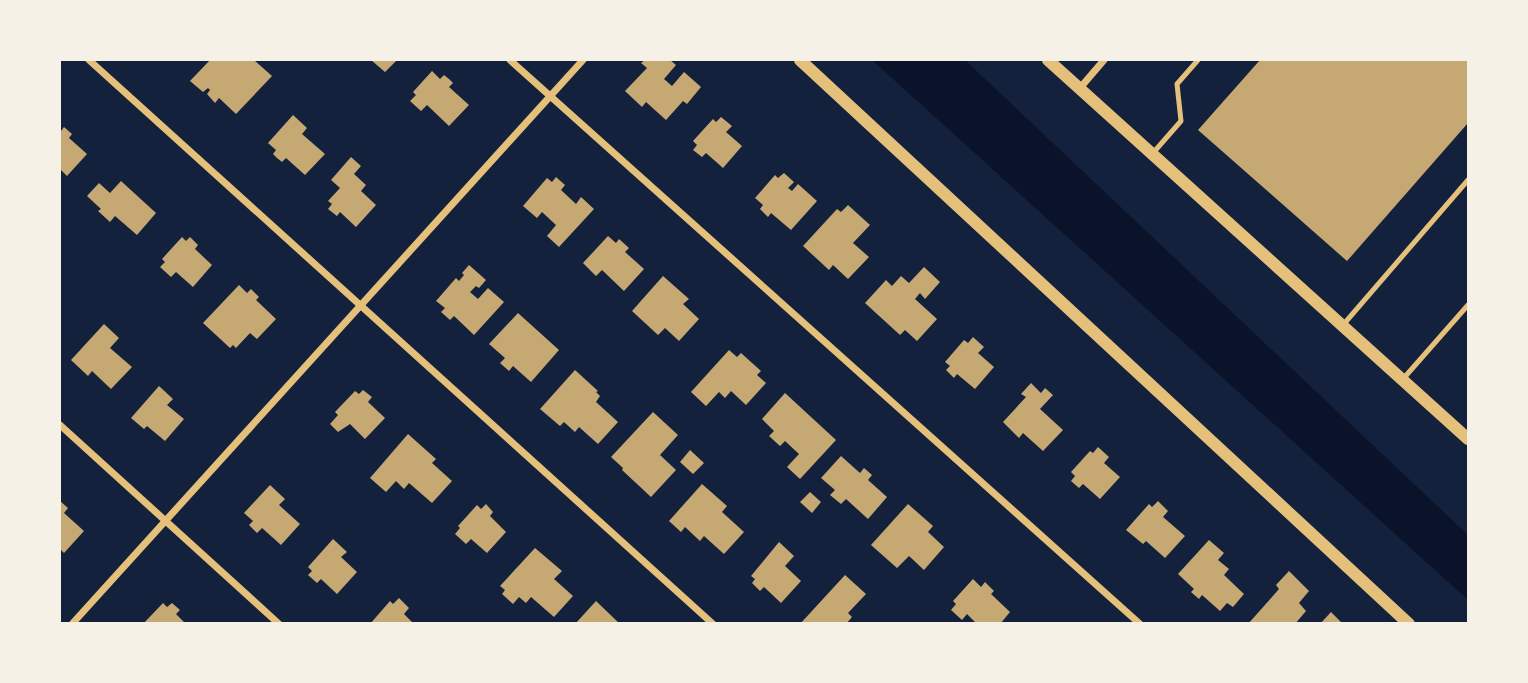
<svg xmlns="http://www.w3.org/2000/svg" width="1528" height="683" viewBox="0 0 1528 683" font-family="Karla,sans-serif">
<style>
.water{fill:#0b132b}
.building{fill:#c6a872}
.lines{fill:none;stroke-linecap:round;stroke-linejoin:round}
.service{stroke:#e5c07b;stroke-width:5}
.minor{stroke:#e5c07b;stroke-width:7}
.tertiary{stroke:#e5c07b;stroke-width:12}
</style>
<rect width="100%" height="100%" fill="#14213d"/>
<path class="water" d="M872 60H965L1468 535V600Z"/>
<path class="building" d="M210 60H254L272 76 236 114 219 98 215 103 207 94 210 90 208 88 203 92 190 81Z
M371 60H397L385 72Z
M645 60H670L676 65 664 79 672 86 684 72 701 87 687 104 683 101 666 120 646 102 642 107 625 91 647 68 641 63Z
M1260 60H1468V123L1347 261 1198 130Z
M432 71 440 79 444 75 449 79 453 83 449 87 469 105 449 126 427 105 421 111 410 101 416 95 413 92Z
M293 115 307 128 302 134 325 154 305 175 286 158 282 162 277 158 273 154 276 150 268 143Z
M721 117 732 126 726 132 742 146 723 168 706 153 702 157 693 150 697 145 693 141 713 119 716 122Z
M64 127 72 134 69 138 87 154 67 176 60 169V129L61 131Z
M351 157 361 166 354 174 366 185 361 191 376 205 356 227 340 212 337 216 328 209 332 204 328 201 340 188 331 180Z
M784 173 794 182 788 188 792 191 798 184 817 201 791 230 771 213 768 217 760 209 763 205 755 198 775 175 778 178Z
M556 177 565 185 561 190 576 204 581 197 594 209 559 247 547 236 556 225 542 212 537 218 523 206 547 178 552 182Z
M121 181 156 213 137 235 115 216 110 222 98 211 101 209 87 196 99 183 110 193Z
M848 205 870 225 853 243 869 257 848 279 833 265 829 270 803 246 837 209 841 212Z
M608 236 616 243 619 239 629 248 625 252 644 269 624 291 602 270 596 276 583 263Z
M182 237 186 241 190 237 198 245 195 249 212 265 193 287 176 272 171 277 160 267 165 262 162 259Z
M469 265 486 280 479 288 476 286 470 292 478 299 488 288 504 302 474 335 454 316 450 320 441 312 445 308 436 301 456 278 459 281 464 275 462 273Z
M924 267 940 282 925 299 920 293 915 299 937 319 917 341 905 330 900 335 865 303 886 280 892 286 901 276 909 283Z
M663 276 689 299 683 304 699 319 679 341 665 328 658 335 632 311Z
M239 285 247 293 251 289 259 297 256 300 276 319 257 339 250 333 236 348 233 345 230 348 203 323Z
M518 313 559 350 531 382 513 366 509 371 500 363 505 358 489 344Z
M104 324 119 338 110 348 132 367 111 389 92 371 88 376 71 360Z
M973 337 984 347 978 353 994 367 975 389 957 374 954 378 946 370 950 366 945 362 964 340 968 343Z
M729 350 737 357 741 353 761 371 757 375 766 383 746 405 731 391 725 398 719 392 706 406 691 392Z
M575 370 598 391 596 392 600 396 596 402 618 422 598 444 579 427 575 432 564 422 560 426 540 409Z
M1031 383 1041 393 1045 388 1053 395 1040 409 1063 430 1043 451 1023 433 1019 438 1003 422 1026 397 1021 394Z
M159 386 173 399 167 405 184 419 165 441 147 426 144 429 131 418Z
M363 390 372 397 368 402 385 418 365 439 350 424 338 432 330 424 338 415 335 412 355 391 359 394Z
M785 393 836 440 800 479 787 467 799 454 785 441 780 446 769 436 774 431 762 419Z
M653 412 678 435 660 455 676 470 651 497 622 470 623 468 611 457Z
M408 434 436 459 432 463 452 481 432 503 409 483 404 489 396 481 386 492 370 478Z
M1098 447 1109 457 1104 463 1120 477 1100 499 1083 484 1079 488 1071 481 1075 476 1071 472 1090 451 1093 453Z
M690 450 704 463 693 474 680 462Z
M841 456 860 473 864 468 872 475 868 480 887 497 868 519 846 499 841 504 830 495 835 490 821 478Z
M702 484 727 506 722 512 744 532 724 554 704 536 700 541 685 527 681 532 669 521Z
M270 485 285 499 279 505 300 524 281 545 262 528 257 533 249 525 253 521 244 513Z
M810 492 821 502 812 513 800 502Z
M60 501 68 508 64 513 84 531 64 553 60 549Z
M1158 501 1168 511 1163 517 1185 536 1165 558 1146 541 1143 544 1126 530 1149 504 1152 507Z
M486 504 493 512 490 516 506 532 487 553 471 539 466 544 455 534 460 528 458 526 477 505 481 509Z
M908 504 933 526 928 532 944 547 924 570 909 556 897 568 871 545Z
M333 539 347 552 341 557 357 572 337 594 321 579 317 583 308 575 312 571 308 567Z
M1209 540 1224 553 1218 560 1229 569 1224 575 1244 594 1233 607 1227 603 1220 611 1202 595 1199 599 1191 592 1194 589 1178 574Z
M779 542 794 556 785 566 801 581 781 603 764 587 760 591 752 583 755 579 751 576Z
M535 548 562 571 554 579 573 596 554 617 531 597 526 603 519 597 513 604 502 594 505 590 500 586Z
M1289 571 1309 591 1299 603 1306 611 1295 624H1248L1279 589 1276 585Z
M845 575 866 594 848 613 852 617 846 624H800Z
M973 579 981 587 985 582 994 591 991 594 1010 612 1000 624H977L967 614 962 620 951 610 956 604 953 601Z
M399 598 409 608 404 614 414 624H370L390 601 393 604Z
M596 601 620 624H575Z
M163 603 167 607 172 603 180 610 176 614 186 624H143Z
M1331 612 1343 624H1320Z"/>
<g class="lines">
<path class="service" d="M1153 153 1181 121 1177 84 1198 60
M1343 325 1468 180
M1403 379 1468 305"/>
<path class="minor" d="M89 60 713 624
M510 60 1140 624
M1080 88 1104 60
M60 425 279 624
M72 624 583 60"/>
<path class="tertiary" d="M800 60 1409 624
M1048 60 1468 439"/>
</g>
<rect width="1528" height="683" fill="none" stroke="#f6f1e7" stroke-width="122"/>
</svg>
